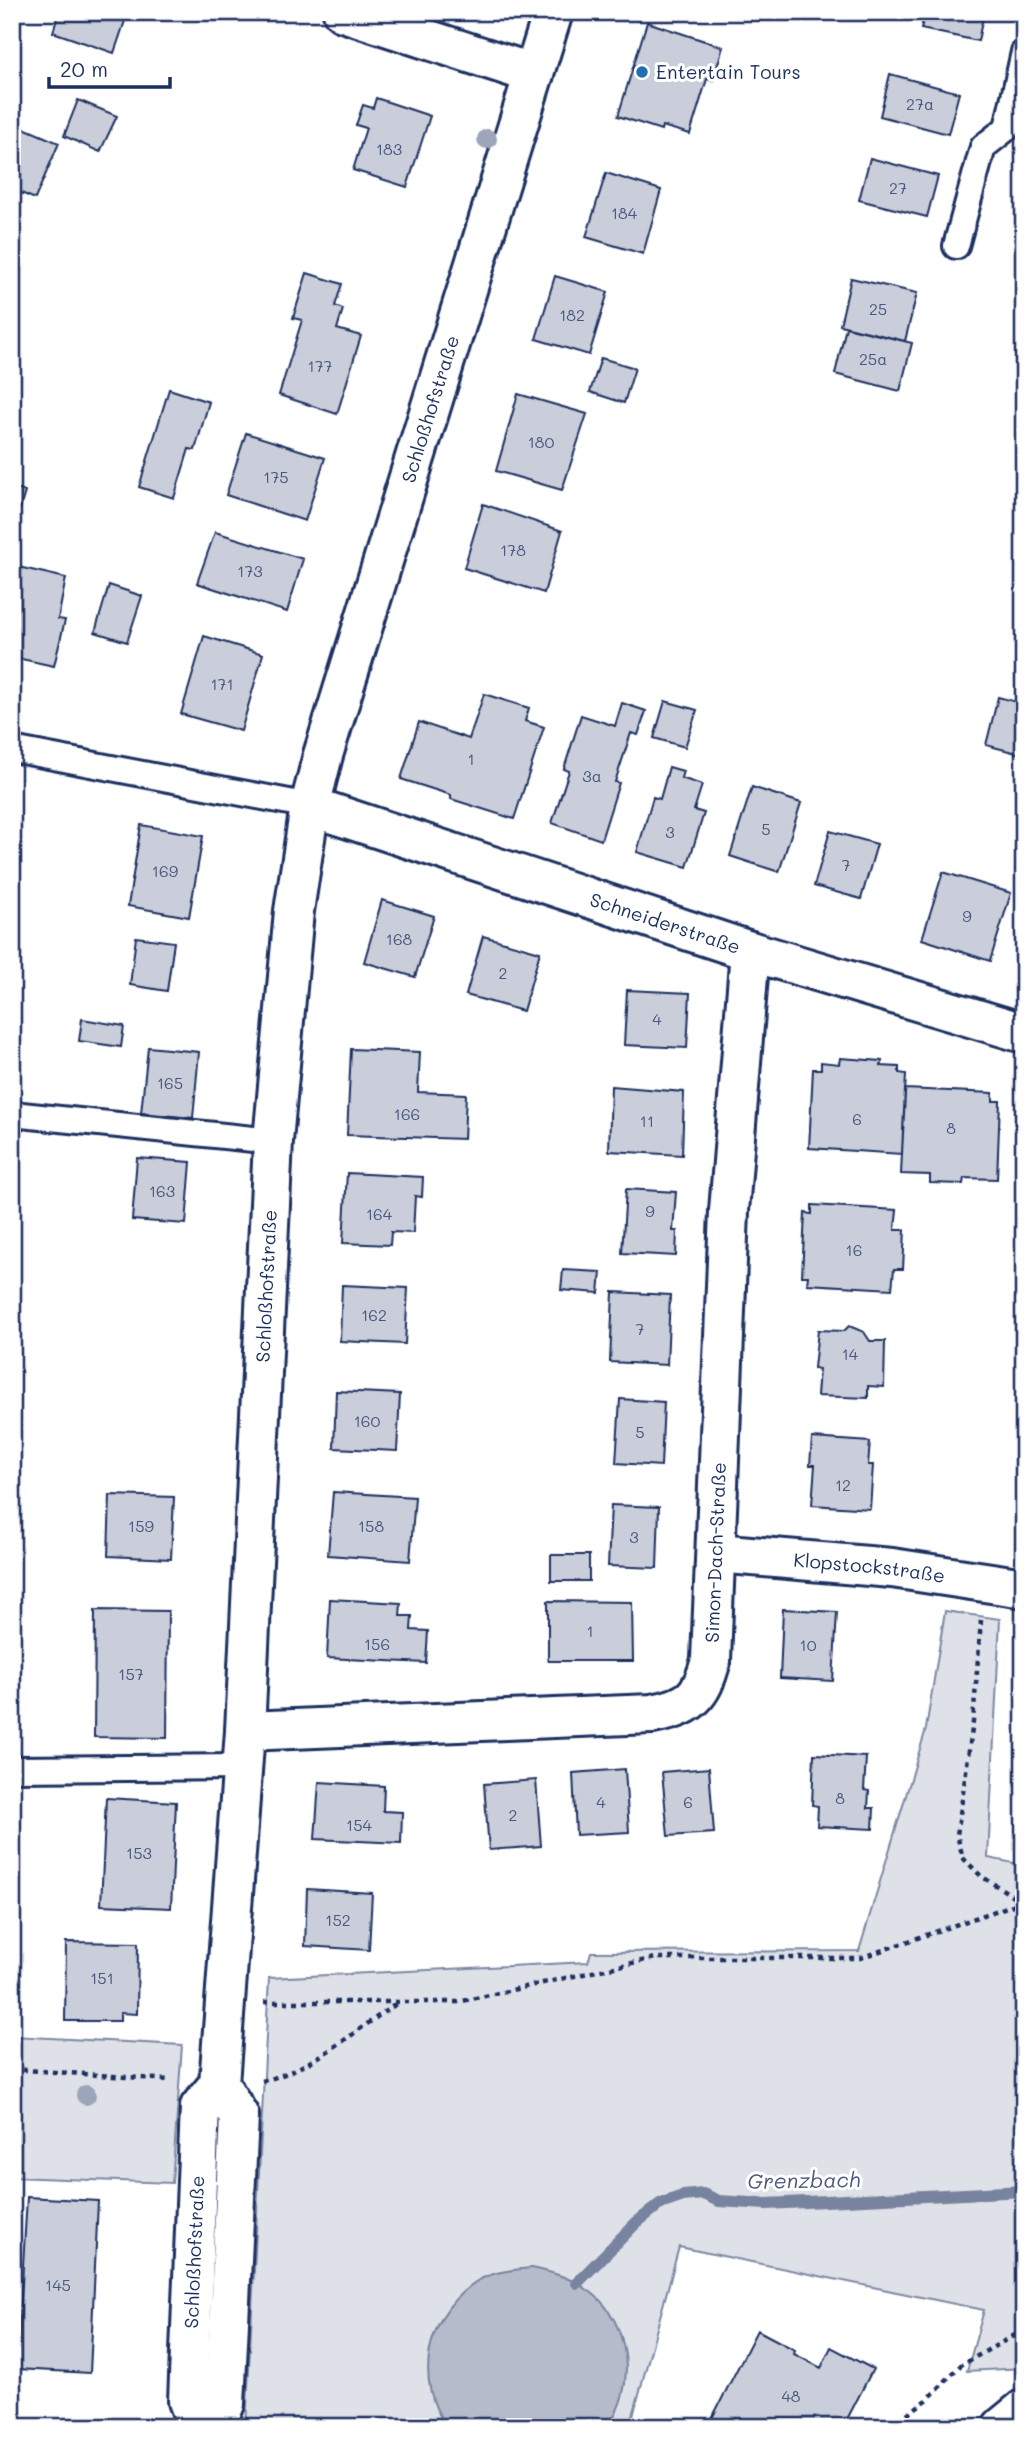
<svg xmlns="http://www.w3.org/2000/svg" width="1036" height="2439" viewBox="0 0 1036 2439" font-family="Mali,sans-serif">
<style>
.green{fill:#dee1e7;stroke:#7c88a2;stroke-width:2}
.water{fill:#b5bbca;stroke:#77839f;stroke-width:2}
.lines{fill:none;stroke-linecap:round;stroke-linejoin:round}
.stream{stroke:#77839f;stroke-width:12}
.building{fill:#caceda;stroke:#1b2f5e;stroke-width:2}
.service-casing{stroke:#1b2f5e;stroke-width:30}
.minor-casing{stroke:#1b2f5e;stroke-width:44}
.path{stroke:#1b2f5e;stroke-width:4.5;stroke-dasharray:5 5;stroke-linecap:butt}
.service{stroke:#fff;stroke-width:24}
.minor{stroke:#fff;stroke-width:38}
.tree{fill:#9da5b9}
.poi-dot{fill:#1f6fb2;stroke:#fff;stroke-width:2.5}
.labels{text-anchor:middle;stroke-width:6;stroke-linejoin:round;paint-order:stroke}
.number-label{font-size:16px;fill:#47577d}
.poi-label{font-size:19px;fill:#1b2f5e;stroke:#fff;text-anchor:start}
.street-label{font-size:19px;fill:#1b2f5e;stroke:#fff}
.water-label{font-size:21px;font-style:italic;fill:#49597e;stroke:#fff}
</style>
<rect width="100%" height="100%" fill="#fff"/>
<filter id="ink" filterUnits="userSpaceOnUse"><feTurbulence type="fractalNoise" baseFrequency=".0143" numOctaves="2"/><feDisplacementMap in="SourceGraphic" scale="14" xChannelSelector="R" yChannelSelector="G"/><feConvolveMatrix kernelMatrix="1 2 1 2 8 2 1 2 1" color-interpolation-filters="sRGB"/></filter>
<g filter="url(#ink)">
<path class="green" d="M945 1611 1000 1619 988 1858 1024 1865V2368L967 2371 984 2310 679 2247 630 2427H246L269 1978 588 1962 591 1952 859 1951 926 1729Z
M12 2036 182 2045 172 2183 12 2177Z"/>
<path class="water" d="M532 2268C555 2273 572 2278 592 2293 630 2322 638 2391 606 2427H447C414 2382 426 2319 470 2286 487 2272 510 2270 532 2268Z"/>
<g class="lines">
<path class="stream" d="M577 2283 636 2223 660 2204 683 2196 703 2194 719 2201 766 2204 1024 2191"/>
</g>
<path class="building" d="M59 12H128L114 53 53 32Z
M925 12H984L978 41 921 29Z
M647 22 723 47 713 80 707 79 690 134 662 126 661 130 618 116Z
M890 74 959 93 948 134 880 116Z
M376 98 430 116 407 187 353 170 366 128 356 125 363 105 373 108Z
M78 100 117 116 100 152 64 136Z
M12 123 59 143 35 199 12 189Z
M870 158 938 176 927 217 859 200Z
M606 173 661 190 643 254 586 237Z
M307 273 342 284 335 306 343 309 337 329 361 336 337 414 279 395 302 320 293 318Z
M555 276 608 292 589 355 536 339Z
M851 278 917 293 905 341 840 325Z
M846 327 912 343 900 391 835 374Z
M601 358 635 368 624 403 590 392Z
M169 389 209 402 195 450 189 449 174 498 139 487Z
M518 394 587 414 562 490 496 471Z
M246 433 325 458 305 521 226 495Z
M12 487 25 492 13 531H12Z
M483 504 562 531 544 593 464 568Z
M215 532 303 559 287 612 197 583Z
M14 566 66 578 58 619 65 620 54 666 12 657V575Z
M109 585 142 596 127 642 95 632Z
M204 636 263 654 241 731 181 714Z
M484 694 529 708 525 721 544 727 514 819 451 799V795L401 779 419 722 469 739Z
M998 697 1024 704V755L986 745Z
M665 701 697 710 685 747 654 738Z
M622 703 646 711 638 735 631 733 615 782 619 783 601 840 552 823 569 771 564 769 581 715 615 726Z
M669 767 683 771 681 778 702 785 694 810 704 813 687 867 637 852 653 797 660 799Z
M752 787 801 803 779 872 730 856Z
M141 825 203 836 189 917 128 906Z
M830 831 877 844 861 899 814 886Z
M943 872 1011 893 990 961 922 939Z
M382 900 434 916 415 977 364 962Z
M483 936 540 952 523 1011 466 995Z
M136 937 174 942 167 991 130 985Z
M627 990 690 993 687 1048 624 1045Z
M82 1019 124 1026 121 1047 79 1041Z
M148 1047 199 1052 193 1118 141 1113Z
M351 1049 420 1052 418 1092 466 1094 464 1139 347 1135Z
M840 1058 882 1061 881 1066 899 1067V1073L906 1074 902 1154 809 1148 813 1069H821V1062L839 1064Z
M611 1086 684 1092 682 1155 609 1151Z
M905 1089 993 1093V1101H1000L997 1179 964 1178 963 1184 930 1183V1175L901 1174Z
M137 1158 191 1162 186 1224 132 1220Z
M347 1173 423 1177 422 1197 415 1196 413 1233 391 1232 390 1245 343 1243Z
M626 1189 676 1192 673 1231H677L676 1256 622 1253Z
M812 1205 897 1210 895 1230H905L903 1269H894L892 1289 807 1284 808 1276H802L805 1213 812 1214Z
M563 1270 601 1272 599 1293 561 1290Z
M342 1285 408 1288 405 1344 340 1341Z
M613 1292 670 1295 667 1365 610 1362Z
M849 1326 864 1332 870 1341H885L884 1387 868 1386V1398L817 1396 819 1369 814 1368 818 1330 844 1331Z
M336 1391 400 1394 397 1451 334 1448Z
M620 1399 664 1402 661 1466 616 1463Z
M812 1438 870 1442 868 1465H873L870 1509 812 1505 815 1465H810Z
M333 1492 415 1497 410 1561 328 1555Z
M110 1495 174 1497 171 1559 108 1556Z
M611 1505 659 1507 657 1568 608 1566Z
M551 1555H589V1581H551Z
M330 1599 401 1603 400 1616H412L411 1630 428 1631 426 1663 327 1658Z
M548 1601 632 1602 633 1661H548Z
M783 1609 837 1612 833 1681 780 1678Z
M95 1610 168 1611 167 1738 94 1737Z
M814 1754 866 1757 864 1790 869 1791 868 1808H874L873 1829 817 1826 818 1806 812 1805Z
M709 1768 714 1833 668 1836 662 1772Z
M625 1769 629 1832 576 1835 573 1773Z
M536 1780 541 1846 489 1850 484 1784Z
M319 1782 384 1786 383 1811 402 1812 401 1843 315 1839Z
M106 1798 176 1802 171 1908 101 1905Z
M307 1889 372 1893 369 1950 305 1946Z
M66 1942 138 1943 137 2014 120 2013V2021H65Z
M27 2197 98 2201 90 2373 17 2369Z
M757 2330 795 2350 794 2354 821 2368 831 2347 873 2369 843 2427H715L709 2424Z"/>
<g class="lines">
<defs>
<path id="service" d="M956 246 983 147 1007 128 1024 52
M12 749 310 806
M12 1114 273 1141
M12 1769 243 1767"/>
<g id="minor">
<path d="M343 12 534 74"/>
<path id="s1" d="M310 806 750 951 1020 1032 1024 1031"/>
<path id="s2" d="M716 1553 892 1568 1024 1588"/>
<path id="s3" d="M245 1731 652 1714C690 1707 701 1698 711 1660L729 1211 750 951"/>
<path id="s4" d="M198 2427 188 2401 200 2107 219 2084"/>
<path id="s5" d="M212 2427 225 2404 239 2116 219 2084 245 1731 273 1141 294 911 310 806 323 755 553 12"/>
<path d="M1002 2427 1024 2409"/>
</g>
</defs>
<use href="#service" class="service-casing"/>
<use href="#minor" class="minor-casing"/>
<path class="path" d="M1024 1451 1021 1464 1024 1468
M981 1620 973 1722 957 1835 963 1858 981 1876 1021 1901
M264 2002H458L655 1958H860L1024 1901
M12 2069 170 2080
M262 2081C313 2069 353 2032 396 2004
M880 2427 904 2416 927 2400 961 2365 1024 2330"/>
<use href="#service" class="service"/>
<use href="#minor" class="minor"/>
</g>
<g class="tree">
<circle cx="487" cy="139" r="10"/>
<circle cx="86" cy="2095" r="10"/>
</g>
</g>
<circle class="poi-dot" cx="642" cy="72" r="7"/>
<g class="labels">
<g class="number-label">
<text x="920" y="110">27a</text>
<text x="389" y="155">183</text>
<text x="898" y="194">27</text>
<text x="624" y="219">184</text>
<text x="878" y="315">25</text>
<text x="572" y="321">182</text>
<text x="873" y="365">25a</text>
<text x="320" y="372">177</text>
<text x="541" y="448">180</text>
<text x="276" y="483">175</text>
<text x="513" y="556">178</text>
<text x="250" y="577">173</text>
<text x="222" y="690">171</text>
<text x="471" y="765">1</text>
<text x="592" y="782">3a</text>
<text x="766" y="835">5</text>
<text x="670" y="838">3</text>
<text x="846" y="871">7</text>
<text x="165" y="877">169</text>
<text x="967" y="922">9</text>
<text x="399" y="945">168</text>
<text x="503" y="979">2</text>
<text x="657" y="1025">4</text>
<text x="170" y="1089">165</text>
<text x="407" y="1120">166</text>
<text x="857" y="1125">6</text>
<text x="647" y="1127">11</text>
<text x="951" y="1134">8</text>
<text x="162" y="1197">163</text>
<text x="650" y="1217">9</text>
<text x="379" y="1220">164</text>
<text x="854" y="1256">16</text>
<text x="374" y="1321">162</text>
<text x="640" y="1335">7</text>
<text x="850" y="1360">14</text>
<text x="367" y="1427">160</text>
<text x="640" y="1438">5</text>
<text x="843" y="1491">12</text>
<text x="141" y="1532">159</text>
<text x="371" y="1532">158</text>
<text x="634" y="1543">3</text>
<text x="590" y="1637">1</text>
<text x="377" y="1650">156</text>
<text x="808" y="1651">10</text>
<text x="131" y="1680">157</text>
<text x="840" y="1804">8</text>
<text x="601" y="1808">4</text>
<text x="688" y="1808">6</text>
<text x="513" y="1821">2</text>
<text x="359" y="1831">154</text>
<text x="139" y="1859">153</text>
<text x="338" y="1926">152</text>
<text x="102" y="1984">151</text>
<text x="58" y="2291">145</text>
<text x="791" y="2402">48</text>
</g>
<g class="poi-label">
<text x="656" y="79">Entertain Tours</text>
</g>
<g class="street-label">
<text dy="7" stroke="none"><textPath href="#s5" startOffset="2049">Schloßhofstraße</textPath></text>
<text dy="7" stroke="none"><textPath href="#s1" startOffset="374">Schneiderstraße</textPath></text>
<text dy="7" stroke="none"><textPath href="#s5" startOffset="1152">Schloßhofstraße</textPath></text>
<text dy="7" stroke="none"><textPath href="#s3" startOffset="602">Simon-Dach-Straße</textPath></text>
<text dy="7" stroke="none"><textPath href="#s2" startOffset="154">Klopstockstraße</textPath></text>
<text dy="7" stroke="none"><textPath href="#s4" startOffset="177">Schloßhofstraße</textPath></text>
</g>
<g class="water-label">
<text transform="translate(804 2181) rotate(-1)" y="7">Grenzbach</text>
</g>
</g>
<rect width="1036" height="2439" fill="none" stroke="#fff" stroke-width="42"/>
<rect x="21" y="21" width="994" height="2397" fill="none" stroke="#1b2f5e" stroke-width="2.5" filter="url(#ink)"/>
<path d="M49 77v10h121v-10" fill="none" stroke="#1b2f5e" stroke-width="3.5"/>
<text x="60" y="77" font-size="21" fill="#1b2f5e" stroke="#ffffff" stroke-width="5" paint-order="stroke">20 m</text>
</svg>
